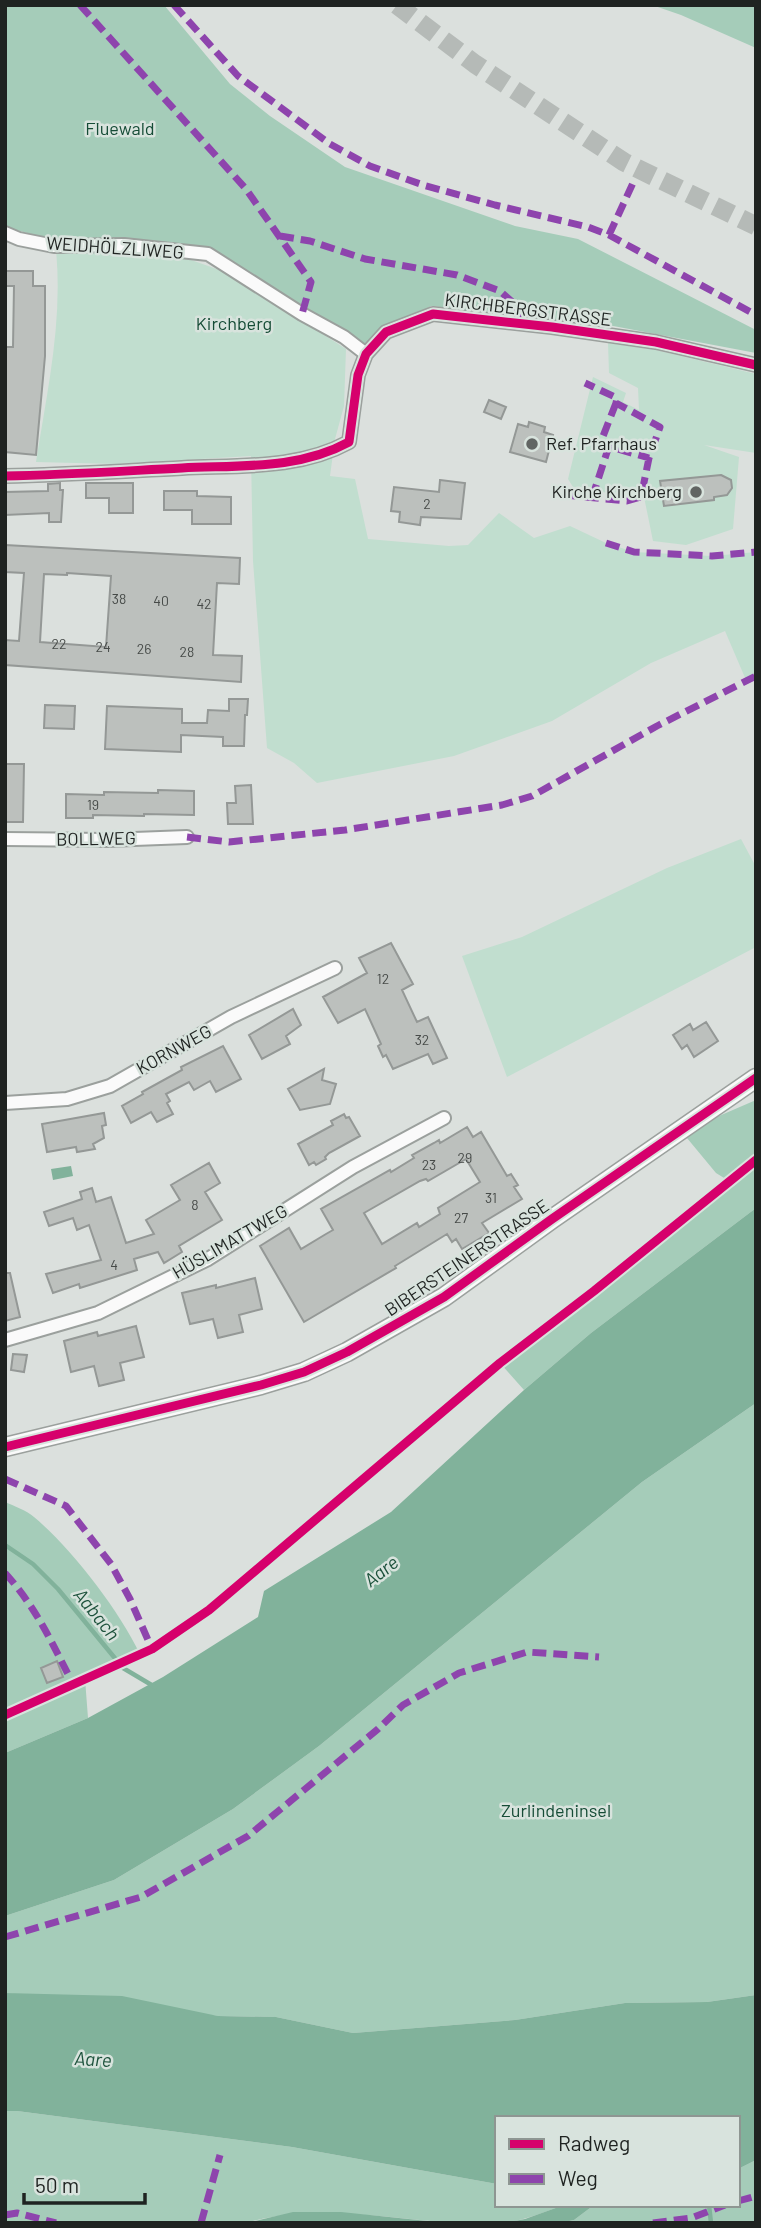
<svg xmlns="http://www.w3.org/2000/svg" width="761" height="2228" viewBox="0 0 761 2228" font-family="Barlow,sans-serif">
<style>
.green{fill:#c1decf}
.forest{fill:#a5ccb9}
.water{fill:#81b29b}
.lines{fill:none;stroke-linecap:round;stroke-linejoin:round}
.stream{stroke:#81b29b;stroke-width:4.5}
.building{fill:#bcc0bd;stroke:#949896;stroke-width:2;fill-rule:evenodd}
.primary-tunnel{stroke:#b5bab7;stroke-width:19;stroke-dasharray:19 10;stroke-linecap:butt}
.street-casing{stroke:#9ba09d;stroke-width:16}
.secondary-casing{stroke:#9ba09d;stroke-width:21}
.street{stroke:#fafafa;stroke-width:12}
.secondary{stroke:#fafafa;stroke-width:18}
.quiet{stroke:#8e44ad;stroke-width:7;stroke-dasharray:14 7;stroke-linecap:butt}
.cycleway-casing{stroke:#d8e3dd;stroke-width:13}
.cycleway{stroke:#d6006c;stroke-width:9}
.poi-dot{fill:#616563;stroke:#d8e3dd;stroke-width:2.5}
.labels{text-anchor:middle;stroke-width:5;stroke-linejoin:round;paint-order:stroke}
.number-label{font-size:14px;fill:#464a48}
.park-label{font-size:18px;fill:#154c36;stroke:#d8e3dd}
.street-label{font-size:18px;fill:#1f2321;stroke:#d8e3dd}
.poi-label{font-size:18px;fill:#1f2321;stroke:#d8e3dd;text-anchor:start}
.water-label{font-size:19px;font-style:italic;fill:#1d523c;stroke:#d8e3dd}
</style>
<rect width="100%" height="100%" fill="#dbe0dd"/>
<path class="green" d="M130 246 177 255 228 273 346 349 344 406 335 439 330 476 355 479 368 539 449 546 468 545 499 513 534 538 570 526 606 543 634 552 712 556 756 552V675L746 680 725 631 651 663 552 721 454 756 317 783 294 763 267 748 253 561 251 456 116 464 36 462C47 392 63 322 56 250Z
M608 343 656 350 756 374V453L704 445 739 457 733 529 686 545 653 541 642 487 614 494 573 487 568 479 593 377 626 393 623 402 639 410 638 388 609 373Z
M741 839 756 867V947L507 1077 462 956 522 937 667 868Z"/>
<path class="forest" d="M5 5H164L230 84 270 116 345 167 515 226 578 239 756 330V353L608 325 431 306 363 347 208 249 50 239 5 227Z
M652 5H756V48L681 15Z
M756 1100V1208L591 1333 524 1390 500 1363 594 1291 729 1181 716 1173 682 1132Z
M756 1403V1995L707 2002 625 2003 515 2020 353 2033 276 2017 218 2016 5 1993V1916L114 1880 233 1809 319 1746 642 1482Z
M5 1502C14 1506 26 1510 34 1517 73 1550 118 1609 140 1654L85 1679 88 1718 5 1753Z
M5 2111H17L292 2147 497 2184V2205H564C544 2212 523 2221 502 2223 417 2228 330 2198 246 2223H5Z
M756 2160V2223H560L574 2220 594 2205H738V2169Z"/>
<path class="water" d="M71 1166 73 1176 53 1180 51 1169Z
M756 1208V1403L642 1482 319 1746 233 1809 114 1880 5 1916V1753L88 1718 163 1677 258 1617 264 1591 391 1512 524 1390 591 1333Z
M5 1993 122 1996 218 2016 276 2017 353 2033 515 2020 625 2003 707 2002 756 1995V2160L738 2169V2118H497V2184L292 2147 17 2111H5Z
M564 2205H594L574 2220 560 2223H504L525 2219Z
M293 2212H341L447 2223H246Z"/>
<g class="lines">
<path class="stream" d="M5 1545 33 1564 58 1589 123 1668 155 1687
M709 2205 711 2223"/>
</g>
<path class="building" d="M6 271H33V286H45V356L36 455 5 452V347H13L14 286H6Z
M489 400 506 407 501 419 484 412Z
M529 422 545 427 544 432 553 435 546 462 510 452 518 424 528 427Z
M721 475 731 480 732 488 727 495 714 497V500L664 506 660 481Z
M440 480 465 483 461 519 421 517 420 525 399 522 400 512 391 511 394 487 439 492Z
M60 483V490H63L61 522H49V513L5 515V492L48 491V484Z
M86 483H133V513H109V498H86Z
M164 491H197V496L231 497V524H192V510H164Z
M5 545 240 558 239 584 217 583 213 655 242 656 241 682 5 665V640L19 641 24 573 5 572ZM67 573 111 576 106 647 40 642 44 574 67 575Z
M229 699H248L247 715H245L244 746H223V737L181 735V752L105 749 107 706 182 709V723H207L208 710 229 711Z
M45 705 75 706 74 729 44 728Z
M5 764H24L23 822H5Z
M251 785 253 824H228L227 803H236L235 786Z
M158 790 194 791V815L144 814V816L93 815V818H66V794L104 795V792L158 793Z
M391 943 413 984 402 990 417 1022 428 1017 447 1058 433 1064 428 1054 393 1069 386 1055 383 1057 378 1046 381 1044 365 1009 338 1023 323 997 367 973 359 958Z
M293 1009 301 1025 286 1036 290 1044 262 1059 249 1035Z
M706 1022 718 1041 694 1057 687 1045 682 1049 673 1035 690 1024 693 1030Z
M223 1046 241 1079 216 1092 210 1081 194 1090 189 1082 166 1094 170 1101 167 1103 173 1114 157 1122 151 1112 131 1123 122 1106 143 1094 142 1092 182 1070 181 1067Z
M324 1069 322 1080 336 1084 330 1104 300 1110 288 1089Z
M104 1113 106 1125 102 1126 104 1138 93 1144 95 1149 77 1152 76 1147 47 1152 42 1124Z
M344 1114 346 1118 349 1117 360 1136 329 1153 325 1157 326 1159 316 1165 314 1162 309 1165 298 1144 333 1125 331 1121Z
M467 1127 473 1137 481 1132 507 1176 511 1174 518 1185 514 1187 522 1199 482 1223 489 1233 462 1249 456 1239 452 1242 447 1234 395 1266 396 1268 304 1322 260 1246 289 1228 301 1249 326 1234 333 1230 321 1209 390 1170 391 1172 414 1158 412 1155 434 1143 439 1140 440 1143ZM466 1159 480 1182 438 1208 440 1214 419 1227 417 1223 382 1244 364 1213 420 1181 426 1179 428 1181Z
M209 1163 220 1183 205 1192 222 1220 179 1246 182 1252 164 1263 158 1252 134 1259 137 1270 80 1288 79 1284 53 1293 46 1274 101 1260 89 1225 77 1230 73 1218 49 1226 44 1212 82 1199 80 1192 92 1188 96 1202 111 1197 126 1243 154 1234 146 1220 180 1200 171 1185Z
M5 1273H10L20 1317 5 1321Z
M255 1278 262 1309 239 1315 243 1332 218 1338 213 1319 190 1324 182 1293 216 1285V1288Z
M136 1326 144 1357 120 1363 124 1380 99 1386 94 1366 71 1372 64 1341 97 1332 98 1336Z
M13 1354 27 1355 24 1372 11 1370Z
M57 1661 63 1677 47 1683 41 1668Z"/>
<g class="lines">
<path class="primary-tunnel" d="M397 5 475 64 624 162 756 226"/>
<defs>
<path id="street" d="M5 233 19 239 54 246 124 245 208 254 302 314 344 337 366 354
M5 476C64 475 123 471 182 468 238 465 298 470 349 442L358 375 366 354 386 332 433 314 552 327 656 342 756 365
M5 839 108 840 187 837
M5 1103 67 1099 110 1086 231 1017 335 968
M5 1340 98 1313 208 1259 353 1167 444 1118"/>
<path id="secondary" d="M5 1447 261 1385 304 1372 347 1352 444 1297 552 1219 756 1078"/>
</defs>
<use href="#street" class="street-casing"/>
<use href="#secondary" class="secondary-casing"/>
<use href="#street" class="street"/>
<use href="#secondary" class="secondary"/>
<path class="quiet" d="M80 5 246 189 311 282 302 314
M174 5 238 76 330 144 370 166 423 185 495 205 588 227 609 235 756 315
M609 235 633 183
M280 236 310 241 365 259 457 275 500 291 517 306 518 323
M616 403 600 444 649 458
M564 495 627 501 641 497 649 458 660 427 616 403 617 398 585 383
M592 498 609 446
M606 543 634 552 712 556 756 552
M187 837 229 842 345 830 502 805 532 796 657 726 756 676
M5 1479 66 1506 111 1564 130 1599 152 1649
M5 1573C36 1607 52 1643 73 1684
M5 1937 141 1897 248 1836 378 1729 403 1705 459 1673 527 1652 599 1657
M738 2201 756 2196
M5 2215 17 2213 56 2223
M201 2223 220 2155
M653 2223 691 2218 725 2205"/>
<defs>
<path id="cycleway" d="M5 476C64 475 123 471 182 468 238 465 298 470 349 442L358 375 366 354 386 332 433 314 552 327 656 342 756 365
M5 1447 261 1385 304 1372 347 1352 444 1297 552 1219 756 1078
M5 1715 152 1649 209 1610 500 1363 594 1291 756 1160"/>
</defs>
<use href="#cycleway" class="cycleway-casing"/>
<use href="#cycleway" class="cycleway"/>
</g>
<g class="poi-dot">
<circle cx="532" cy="444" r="7"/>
<circle cx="696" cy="492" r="7"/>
</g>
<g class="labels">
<g class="number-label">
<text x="427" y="509">2</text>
<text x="119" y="604">38</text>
<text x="161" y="606">40</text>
<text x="204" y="609">42</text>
<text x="59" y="649">22</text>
<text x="103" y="652">24</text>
<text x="144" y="654">26</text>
<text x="187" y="657">28</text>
<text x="93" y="810">19</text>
<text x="383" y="984">12</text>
<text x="422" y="1045">32</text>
<text x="465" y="1163">29</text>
<text x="429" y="1170">23</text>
<text x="491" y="1203">31</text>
<text x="195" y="1210">8</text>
<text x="461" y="1223">27</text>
<text x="114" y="1270">4</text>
</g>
<g class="park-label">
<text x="120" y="135">Fluewald</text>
<text x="234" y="330">Kirchberg</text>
<text x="556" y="1817">Zurlindeninsel</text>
</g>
<g class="street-label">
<text transform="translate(115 248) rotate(4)" y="6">WEIDHÖLZLIWEG</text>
<text transform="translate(528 310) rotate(7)" y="6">KIRCHBERGSTRASSE</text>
<text transform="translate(96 839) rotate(-1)" y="6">BOLLWEG</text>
<text transform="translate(174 1050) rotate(-29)" y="6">KORNWEG</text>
<text transform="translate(230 1242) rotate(-30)" y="6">HÜSLIMATTWEG</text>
<text transform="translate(467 1258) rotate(-34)" y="6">BIBERSTEINERSTRASSE</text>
</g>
<g class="poi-label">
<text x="546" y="450">Ref. Pfarrhaus</text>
<text x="682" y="498" text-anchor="end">Kirche Kirchberg</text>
</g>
<g class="water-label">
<text transform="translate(381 1571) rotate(-38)" y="7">Aare</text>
<text transform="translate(97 1614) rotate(51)" y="7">Aabach</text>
<text transform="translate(93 2059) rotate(3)" y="7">Aare</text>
</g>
</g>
<rect width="761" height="2228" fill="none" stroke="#1f2321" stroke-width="14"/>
<rect x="495" y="2116" width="245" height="91" fill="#d8e3dd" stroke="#8e9692" stroke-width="2"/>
<rect x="509" y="2139" width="35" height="10" fill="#d6006c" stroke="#8e9692" stroke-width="2"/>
<text x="558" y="2151" font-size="21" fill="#1f2321">Radweg</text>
<rect x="509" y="2174" width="35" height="10" fill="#8e44ad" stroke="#8e9692" stroke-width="2"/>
<text x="558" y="2186" font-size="21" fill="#1f2321">Weg</text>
<path d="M24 2193v10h121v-10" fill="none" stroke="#1f2321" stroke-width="3.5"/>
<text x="35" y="2193" font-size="21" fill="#1f2321" stroke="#d8e3dd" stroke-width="5" paint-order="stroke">50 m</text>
</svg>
